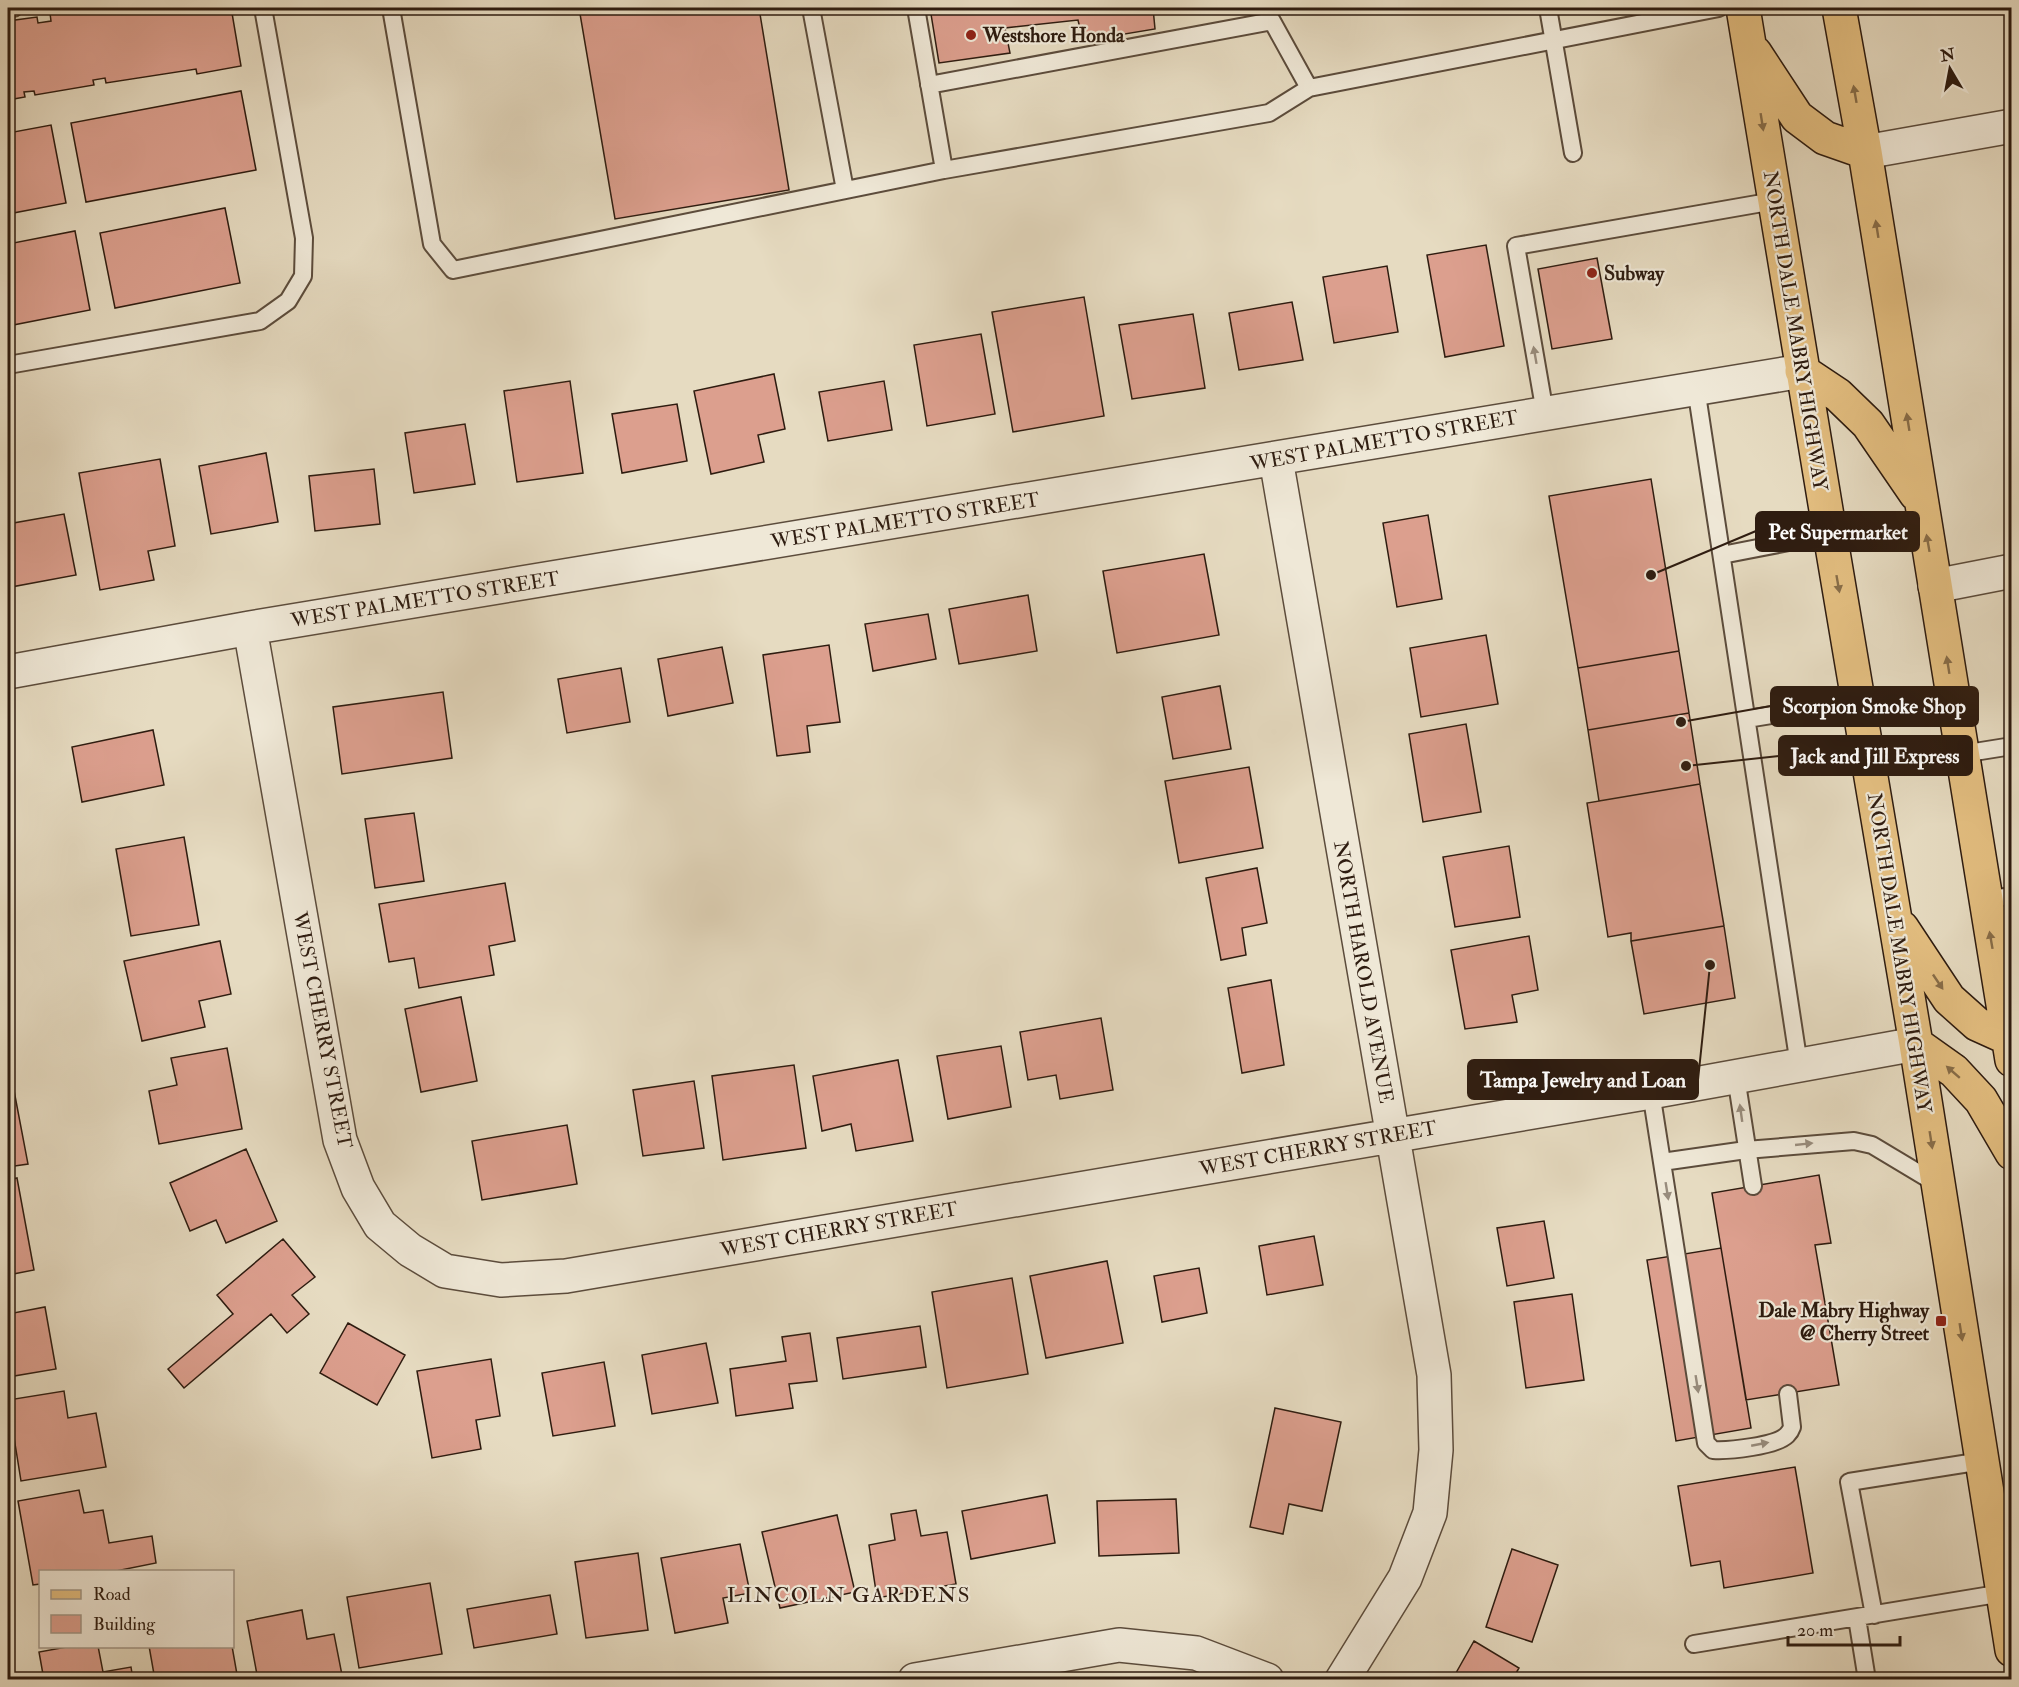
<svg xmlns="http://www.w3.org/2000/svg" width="2019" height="1687" viewBox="0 0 2019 1687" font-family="'IM FELL Double Pica',serif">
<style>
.building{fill:#dc9f8e;stroke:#2e1c10;stroke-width:1.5}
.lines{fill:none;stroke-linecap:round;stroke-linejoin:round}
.lane-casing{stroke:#5c4c3c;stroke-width:20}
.street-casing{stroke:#5c4c3c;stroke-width:36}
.primary-casing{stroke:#2e1c10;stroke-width:36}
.lane{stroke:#efe8d7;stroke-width:16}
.street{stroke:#efe8d7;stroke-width:33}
.primary{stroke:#e3be80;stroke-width:33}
.oneway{fill:#886d48}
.oneway2{fill:#988c7d}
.poi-dot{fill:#8f2418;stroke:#efe8d7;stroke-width:2}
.labels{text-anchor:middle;stroke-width:4.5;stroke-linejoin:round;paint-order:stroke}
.poi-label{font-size:20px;font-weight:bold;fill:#2e1c10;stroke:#efe8d7;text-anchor:start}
.street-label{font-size:20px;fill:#2e1c10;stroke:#efe8d7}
.neighbourhood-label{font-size:21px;letter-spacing:1.5px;fill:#2e1c10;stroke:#efe8d7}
.leader{fill:none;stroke:#2e1c10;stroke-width:2}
.callout-dot{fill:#2e1c10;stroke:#efe8d7;stroke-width:2}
.callout{fill:#2e1c10;stroke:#2e1c10;stroke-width:2}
.callout-label{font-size:21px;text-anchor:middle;font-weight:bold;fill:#fff}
</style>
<rect width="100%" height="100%" fill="#e6dbc1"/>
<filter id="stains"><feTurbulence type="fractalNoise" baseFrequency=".00333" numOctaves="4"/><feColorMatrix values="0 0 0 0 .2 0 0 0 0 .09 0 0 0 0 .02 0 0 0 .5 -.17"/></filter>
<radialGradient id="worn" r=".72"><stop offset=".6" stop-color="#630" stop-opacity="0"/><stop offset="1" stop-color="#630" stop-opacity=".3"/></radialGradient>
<path class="building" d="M80 8H106V12L121 10V8H227L228 14 232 13 241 66 197 74 196 69 106 83 105 78 93 80 94 85 35 95 34 91 24 92 25 97 8 100V21L37 17 38 23 51 21 50 13Z
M579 8H759L789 190 615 219Z
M930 8H1153L1155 29 1083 41 1078 20 1005 28 1010 53 939 63Z
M241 91 256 170 86 202 71 123Z
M51 125 66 203 8 214V133Z
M225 208 240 283 115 308 100 233Z
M75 231 90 310 8 326V244Z
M1486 245 1504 346 1445 357 1427 255Z
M1597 258 1612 339 1552 349 1538 269Z
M1387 266 1398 332 1334 343 1323 277Z
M1084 297 1104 416 1013 432 992 312Z
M1292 302 1303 360 1239 370 1229 313Z
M1193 314 1205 388 1132 399 1119 325Z
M981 334 995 414 927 426 914 345Z
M774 374 785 429 758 435 764 462 711 474 694 391Z
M570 381 583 473 517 482 504 391Z
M884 381 892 430 828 441 819 392Z
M677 404 687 461 622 473 612 414Z
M465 424 475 484 414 493 405 433Z
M266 453 278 522 211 534 199 466Z
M160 459 175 546 148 551 154 580 100 590 79 473Z
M374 469 380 524 315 531 309 476Z
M1651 479 1679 651 1578 668 1549 496Z
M64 514 76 575 11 587 8 565V524Z
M1428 515 1442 599 1397 607 1383 523Z
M1204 554 1219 635 1117 653 1103 571Z
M1028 595 1037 651 959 664 949 609Z
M928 614 936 659 873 671 865 624Z
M1486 635 1498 704 1421 717 1410 648Z
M829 645 840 722 807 726 810 752 777 756 763 655Z
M722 647 733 703 668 716 658 659Z
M1679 651 1689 713 1588 730 1578 668Z
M621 668 630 722 567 733 558 679Z
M1220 686 1231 749 1173 759 1162 697Z
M443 692 452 758 342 774 333 707Z
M1689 713 1700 784 1599 801 1588 730Z
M1466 724 1481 812 1423 822 1409 734Z
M153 730 164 785 82 802 72 747Z
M1249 767 1263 848 1179 863 1165 781Z
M1700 784 1724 926 1631 941V933L1608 937 1587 803Z
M414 813 424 881 375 888 365 819Z
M184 837 199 925 131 936 116 849Z
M1509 846 1520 917 1455 927 1443 857Z
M1257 868 1267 923 1242 928 1246 955 1221 960 1206 878Z
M505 883 515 941 489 946 494 975 419 988 414 958 389 962 379 904Z
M1724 926 1735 998 1644 1014 1631 941Z
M1529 936 1538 990 1512 995 1517 1022 1465 1029 1451 950Z
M220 941 231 994 199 1001 205 1027 142 1041 124 961Z
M1271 980 1284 1065 1242 1073 1228 988Z
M461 997 477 1081 421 1092 405 1009Z
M1101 1018 1113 1090 1060 1099 1056 1075 1028 1080 1020 1032Z
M8 1023 13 1059 8 1060Z
M1001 1046 1011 1107 948 1119 937 1056Z
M227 1048 242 1129 159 1144 149 1091 177 1085 171 1058Z
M898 1060 913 1141 856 1151 851 1124 822 1131 813 1076Z
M794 1065 806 1148 723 1160 712 1076Z
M12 1080 28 1164 8 1167V1081Z
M694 1081 704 1148 643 1156 633 1090Z
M567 1125 577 1184 482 1200 472 1141Z
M246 1149 277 1221 226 1243 216 1220 190 1231 170 1183Z
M1819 1175 1831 1243 1815 1245 1839 1385 1746 1400 1712 1193Z
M17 1178 34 1270 8 1275V1180Z
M1544 1221 1554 1278 1507 1286 1497 1228Z
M1314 1236 1323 1285 1267 1295 1259 1246Z
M283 1239 315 1277 292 1295 309 1314 287 1333 271 1314 184 1388 168 1369 233 1314 217 1295Z
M1721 1248 1751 1428 1676 1441 1647 1260Z
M1107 1261 1123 1343 1046 1358 1030 1276Z
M1199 1268 1207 1313 1162 1322 1154 1276Z
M1012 1278 1028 1374 947 1388 932 1292Z
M1572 1294 1584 1380 1526 1388 1514 1302Z
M45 1307 56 1369 8 1377V1314Z
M348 1323 405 1355 377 1405 320 1373Z
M920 1326 926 1367 843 1379 837 1338Z
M810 1333 817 1381 789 1384 793 1408 736 1416 730 1369 786 1361 782 1337Z
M706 1343 718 1403 652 1414 642 1355Z
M491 1359 500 1416 476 1420 481 1449 432 1458 417 1371Z
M604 1362 615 1426 553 1436 542 1373Z
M64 1391 68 1418 96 1413 106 1467 21 1481 8 1400Z
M1275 1408 1341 1422 1322 1511 1289 1504 1283 1534 1250 1527Z
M1795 1467 1813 1573 1724 1588 1720 1561 1691 1566 1678 1486Z
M79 1490 84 1513 103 1510 109 1543 152 1536 156 1563 111 1572H40V1584L33 1585 18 1501Z
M1047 1495 1055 1543 971 1559 962 1511Z
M1176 1499 1179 1553 1099 1556 1097 1501Z
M916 1510 921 1536 947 1532 956 1584 877 1598 869 1545 895 1540 891 1514Z
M837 1515 855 1592 780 1608 762 1532Z
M740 1544 750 1593 723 1598 728 1623 675 1633 661 1558Z
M1512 1549 1558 1565 1532 1642 1486 1627Z
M638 1553 648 1630 586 1638 575 1562Z
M430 1583 442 1654 359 1668 347 1597Z
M550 1595 557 1634 474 1648 467 1609Z
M302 1610 307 1639 334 1634 343 1680H258L247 1621Z
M1474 1641 1519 1668 1512 1680H1452Z
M72 1646H98L103 1672 131 1667 133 1680H44L39 1652Z
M149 1646H232L238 1680H155Z"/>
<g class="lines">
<defs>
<path id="lane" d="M8 8H14
M391 8 432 244 453 270 944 170 1269 113 1309 88 1719 8
M811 8 845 190
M916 8 944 170
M1548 8 1573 153
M929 85 1272 21 1309 88
M8 365 260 321 288 301 303 276 304 238 263 8
M1696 388 1799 1065
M1545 413 1516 246 1774 201
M1722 555 1830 534
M1747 719 1858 701
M1962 754 2012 746
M1985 900 2012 896
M1736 1077 1753 1186
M1651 1092 1706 1443 1713 1450C1729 1451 1776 1446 1787 1435 1789 1433 1791 1430 1792 1427L1788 1394
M1662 1162 1746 1150 1854 1141 1872 1145 1937 1184
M1874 1615 1849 1482 1982 1461
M1857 1618 1867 1680
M1694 1644 2003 1593"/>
<path id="street" d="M1865 152 2012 126
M1276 459 1434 1375 1436 1450 1430 1513 1405 1578 1342 1680
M1935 586 2012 571
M250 628 340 1140 358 1188 380 1225 410 1250 445 1271 501 1280 566 1276 1651 1092 1916 1044
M8 672 250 628 1802 371
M915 1680 1119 1645 1196 1653 1267 1680"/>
<path id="primary" d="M1743 8 1830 534 1916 1044 2012 1650
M1839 8 1865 152 2012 1060
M1755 53 1797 117 1825 138 1865 152
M1802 371 1838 395 1868 424 1916 494
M1902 928 1949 999 1977 1024 2008 1038
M1916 1044 1954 1071 1981 1100 2012 1153"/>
</defs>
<use href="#lane" class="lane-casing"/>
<use href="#street" class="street-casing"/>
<use href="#primary" class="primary-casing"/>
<use href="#lane" class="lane"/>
<use href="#street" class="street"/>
<use href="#primary" class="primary"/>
</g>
<defs><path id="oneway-solid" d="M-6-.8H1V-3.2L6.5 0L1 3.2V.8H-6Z" transform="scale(1.5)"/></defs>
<g class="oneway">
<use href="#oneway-solid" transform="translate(1855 94) rotate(-100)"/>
<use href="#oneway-solid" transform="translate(1762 122) rotate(81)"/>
<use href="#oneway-solid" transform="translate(1877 229) rotate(-99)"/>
<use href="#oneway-solid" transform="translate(1908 422) rotate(-99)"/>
<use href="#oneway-solid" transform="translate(1928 543) rotate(-100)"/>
<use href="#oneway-solid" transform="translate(1838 584) rotate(80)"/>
<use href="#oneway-solid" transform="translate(1948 665) rotate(-99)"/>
<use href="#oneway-solid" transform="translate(1991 940) rotate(-100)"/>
<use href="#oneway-solid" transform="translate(1938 982) rotate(56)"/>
<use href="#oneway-solid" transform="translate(1953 1072) rotate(-139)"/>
<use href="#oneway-solid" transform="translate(1931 1140) rotate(81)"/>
<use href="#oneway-solid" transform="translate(1961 1332) rotate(81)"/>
</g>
<g class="oneway2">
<use href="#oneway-solid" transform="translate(1535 355) rotate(-100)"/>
<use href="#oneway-solid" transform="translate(1741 1113) rotate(-98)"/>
<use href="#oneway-solid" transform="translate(1804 1144) rotate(-6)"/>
<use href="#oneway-solid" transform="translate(1667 1191) rotate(81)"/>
<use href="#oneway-solid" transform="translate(1697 1384) rotate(81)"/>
<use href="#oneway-solid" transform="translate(1760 1444) rotate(-11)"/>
</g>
<g class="poi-dot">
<circle cx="971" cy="35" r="6"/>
<circle cx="1592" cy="273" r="6"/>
<rect x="1935" y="1315" width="12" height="12" rx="3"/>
</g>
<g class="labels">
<g class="poi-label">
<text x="983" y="42">Westshore Honda</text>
<text x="1604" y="280">Subway</text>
<text x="1929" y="1317" text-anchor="end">Dale Mabry Highway<tspan x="1929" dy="23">@ Cherry Street</tspan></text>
</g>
<g class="street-label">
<text transform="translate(1796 331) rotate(81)" y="7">NORTH DALE MABRY HIGHWAY</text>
<text transform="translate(1384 440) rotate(-10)" y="7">WEST PALMETTO STREET</text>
<text transform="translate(905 520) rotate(-9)" y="7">WEST PALMETTO STREET</text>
<text transform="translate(425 599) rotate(-9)" y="7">WEST PALMETTO STREET</text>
<text transform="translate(1900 953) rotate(81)" y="7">NORTH DALE MABRY HIGHWAY</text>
<text transform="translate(1364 972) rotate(80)" y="7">NORTH HAROLD AVENUE</text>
<text transform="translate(323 1030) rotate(79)" y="7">WEST CHERRY STREET</text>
<text transform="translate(1318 1148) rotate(-10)" y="7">WEST CHERRY STREET</text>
<text transform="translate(839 1229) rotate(-10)" y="7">WEST CHERRY STREET</text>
</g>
<g class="neighbourhood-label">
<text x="849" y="1602">LINCOLN GARDENS</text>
</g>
</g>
<path class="leader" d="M1651 575L1756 531M1681 722L1771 706M1686 766L1779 756M1710 965L1698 1080"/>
<g class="callout-dot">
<circle cx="1651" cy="575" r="6"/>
<circle cx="1681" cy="722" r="6"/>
<circle cx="1686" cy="766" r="6"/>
<circle cx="1710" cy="965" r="6"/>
</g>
<g class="callout">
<rect x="1756" y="512" width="163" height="39" rx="6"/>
<rect x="1771" y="687" width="207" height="39" rx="6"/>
<rect x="1779" y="736" width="193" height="39" rx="6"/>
<rect x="1468" y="1060" width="230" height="39" rx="6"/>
</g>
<g class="callout-label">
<text x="1838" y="539">Pet Supermarket</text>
<text x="1874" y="713">Scorpion Smoke Shop</text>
<text x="1875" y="763">Jack and Jill Express</text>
<text x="1583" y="1087">Tampa Jewelry and Loan</text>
</g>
<rect width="2019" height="1687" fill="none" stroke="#e6dbc1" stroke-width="30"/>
<rect x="9" y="9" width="2001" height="1669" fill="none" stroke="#2e1c10" stroke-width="3"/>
<rect x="15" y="15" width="1989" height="1657" fill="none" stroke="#2e1c10" stroke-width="1.5"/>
<rect x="39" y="1570" width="195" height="78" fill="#efe8d7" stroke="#a29687" stroke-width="1.5"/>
<rect x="51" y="1590" width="30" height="9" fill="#e3be80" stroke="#a29687" stroke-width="1.5"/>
<text x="93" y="1600" font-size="18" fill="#2e1c10">Road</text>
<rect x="51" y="1615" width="30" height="18" fill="#dc9f8e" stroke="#a29687" stroke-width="1.5"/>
<text x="93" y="1630" font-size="18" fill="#2e1c10">Building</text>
<g transform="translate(1950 69) rotate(350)" stroke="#efe8d7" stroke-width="4.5" paint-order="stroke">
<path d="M0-4.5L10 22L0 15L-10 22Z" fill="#2e1c10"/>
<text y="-9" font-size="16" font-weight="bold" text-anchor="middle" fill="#2e1c10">N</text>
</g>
<path d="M1788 1636v9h112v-9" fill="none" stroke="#2e1c10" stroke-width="3"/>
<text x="1797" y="1636" font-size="18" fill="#2e1c10" stroke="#efe8d7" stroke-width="4.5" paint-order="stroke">20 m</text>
<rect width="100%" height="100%" filter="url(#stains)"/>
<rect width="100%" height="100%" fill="url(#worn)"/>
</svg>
